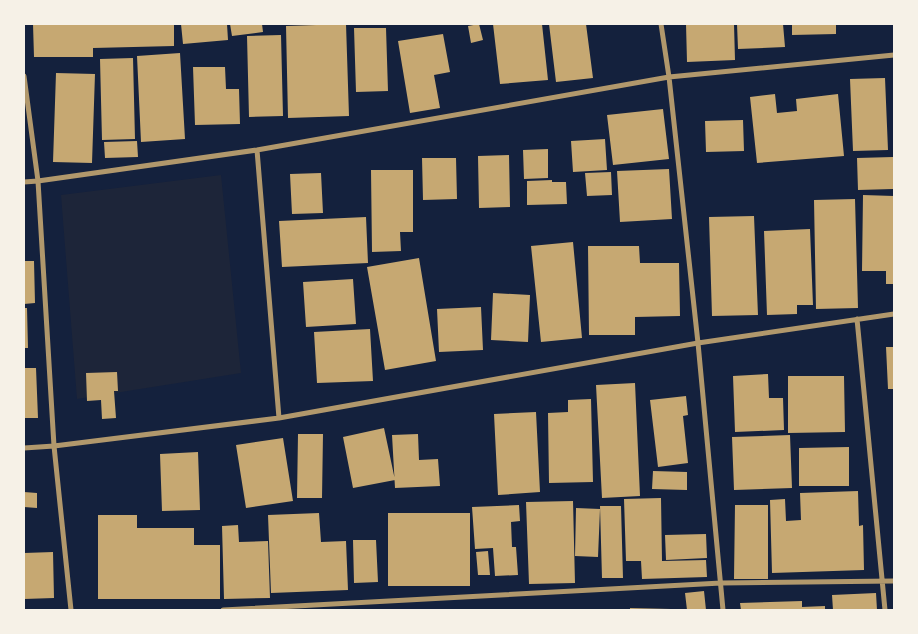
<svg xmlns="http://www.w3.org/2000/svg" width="918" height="634" viewBox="0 0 918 634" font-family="Figtree,sans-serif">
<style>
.green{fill:#1d2539}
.building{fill:#c6a872}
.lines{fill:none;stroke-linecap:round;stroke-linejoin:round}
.minor{stroke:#b1986c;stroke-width:5}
</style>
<rect width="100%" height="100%" fill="#14213d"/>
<path class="green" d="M221 175 241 373 77 399 61 195Z"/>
<path class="building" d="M33 24H174V46L93 48V57H34Z
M181 24H227L228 40 183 44Z
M230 24H262L263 32 232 36Z
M346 24 349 116 288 118 286 26Z
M479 24 483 40 471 43 468 26Z
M493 24H542L548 80 500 84Z
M549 24H586L593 78 556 82Z
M686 24H734L735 60 687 62Z
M737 24H783L785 47 738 49Z
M792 24H836V34L792 35Z
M354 28H386L388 91 356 92Z
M443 34 450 72 434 75 440 108 410 113 398 41Z
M281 35 283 116 249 117 247 36Z
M180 53 185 139 141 142 137 56Z
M133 58 135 139 102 140 100 59Z
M193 67H225L226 89H239L240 124 195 125Z
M56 73 95 74 92 163 53 162Z
M885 78 888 150 853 151 850 79Z
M775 94 777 113 797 111 796 99 838 94 844 156 757 163 750 97Z
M663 109 669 159 613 165 607 115Z
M743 120 744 151 706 152 705 121Z
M605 139 607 170 573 172 571 141Z
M137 141 138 157 105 158 104 142Z
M548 149V178L524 179 523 150Z
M509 155 510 207 479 208 478 156Z
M893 157V189L858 190 857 158Z
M422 158H456L457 199 423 200Z
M669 169 672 219 620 222 617 171Z
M371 170H413V232H400L401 251 372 252Z
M611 172 612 195 587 196 585 173Z
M321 173 323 213 292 214 290 174Z
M552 180V182H566L567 204 527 205V181Z
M863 195 894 196V284H886V271H862Z
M855 199 858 308 816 309 814 200Z
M754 216 758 315 712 316 709 217Z
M366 217 368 263 282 267 279 221Z
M810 229 813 305H797V314L767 315 764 231Z
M573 242 582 338 541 342 531 246Z
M588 246H639L640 263H679L680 316 635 317V335H589Z
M419 258 436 361 385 370 367 267Z
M24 261H34L35 303 24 304Z
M353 279 356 324 306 327 303 282Z
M493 293 530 295 528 342 491 340Z
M481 307 483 350 439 352 437 309Z
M24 308H27L28 348H24Z
M370 329 373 381 317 383 314 332Z
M886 347H894V389H888Z
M24 368H36L38 418H24Z
M117 372 118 391H114L116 418 102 419 101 400 87 401 86 373Z
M768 374 769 398H783L784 430 735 432 733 376Z
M788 376H844L845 432 788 433Z
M635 383 640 496 602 498 596 385Z
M686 396 688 415 683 416 688 463 658 467 650 400Z
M591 399 593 482 549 483 548 413 568 412V400Z
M536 412 540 492 498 495 494 414Z
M384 428 395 480 353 488 343 437Z
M298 434H323L322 498H297Z
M418 434 419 460 438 459 440 486 395 488 392 435Z
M790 435 792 488 734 490 732 437Z
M283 438 293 501 246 508 236 445Z
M849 447V486H799V448Z
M198 452 200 510 162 511 160 454Z
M653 471 687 472V490L652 489Z
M858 491 859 526 863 525 864 570 772 573 770 500 785 499 786 521 801 520 800 493Z
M24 492 37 493V508L24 507Z
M661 498 662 561 706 560 707 577 642 579 641 561H626L624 499Z
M573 501 575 583 529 584 526 502Z
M519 505 520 521 511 522 512 547H516L518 575 495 576 493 548 475 549 472 507Z
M735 505H768V579H734Z
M600 506H621L623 578H602Z
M576 508 600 509 598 557 575 556Z
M319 513 321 542 346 541 348 590 271 593 268 515Z
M388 513H470V586H388Z
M98 515H137V528H194V545H220V599H98Z
M238 525 239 542 268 541 270 598 224 599 222 526Z
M706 534 707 558 666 560 665 535Z
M353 540H376L378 582 354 583Z
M488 551 490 575H478L476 552Z
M53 552 54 598 24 599V553Z
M704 591 706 610H687L685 593Z
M876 593 877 610H833L832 595Z
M802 601V607L825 606V610H741L740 603Z
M630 608 671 609V610H630Z"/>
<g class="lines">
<path class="minor" d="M661 24 669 77 698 343 723 610
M24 76 38 181 257 150 669 77 894 55
M257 150 279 418
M24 182 38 181 54 446 71 610
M857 319 885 610
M24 448 54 446 279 418 698 343 894 314
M223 610 721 583 894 581"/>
</g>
<rect width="918" height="634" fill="none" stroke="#f6f1e7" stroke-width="50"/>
</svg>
